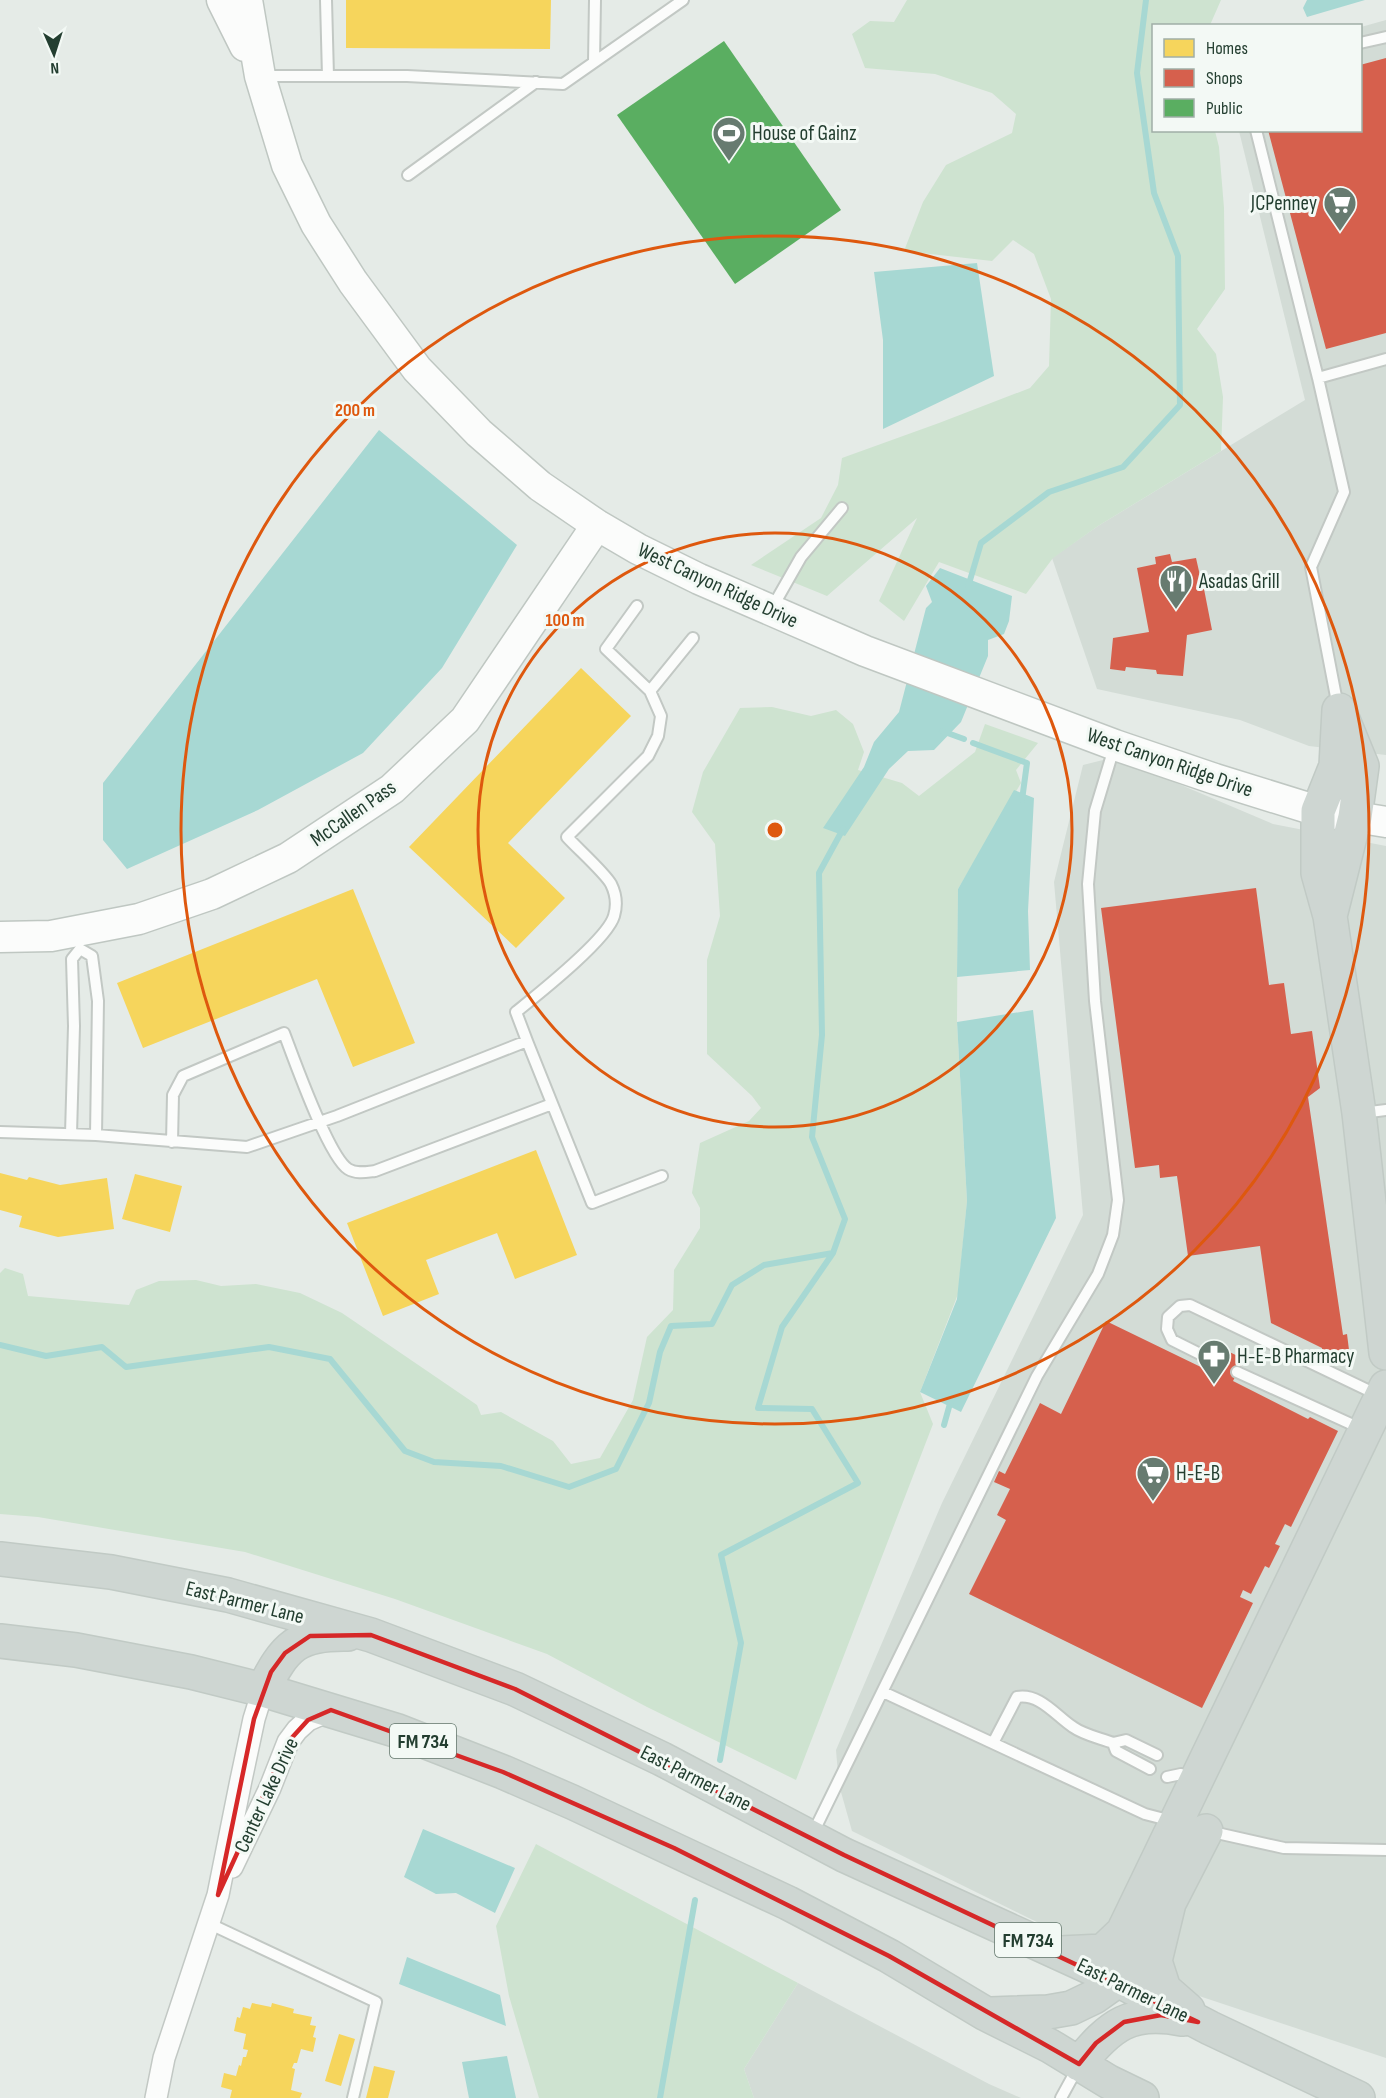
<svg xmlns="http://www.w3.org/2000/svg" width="1386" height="2098" viewBox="0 0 1386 2098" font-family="'Sofia Sans Condensed',sans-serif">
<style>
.built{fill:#d3dcd6}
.green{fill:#cee3d0}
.water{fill:#a7d8d3}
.homes{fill:#f6d55c}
.shops{fill:#d6604d}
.public{fill:#5aae61}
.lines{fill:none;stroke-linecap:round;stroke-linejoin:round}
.stream{stroke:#a7d8d3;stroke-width:6}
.lane-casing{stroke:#c2c8c4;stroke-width:14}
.street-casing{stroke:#c2c8c4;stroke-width:24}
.secondary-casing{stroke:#bfc7c2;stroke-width:33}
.primary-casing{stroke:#c1cac5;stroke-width:36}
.lane{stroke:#fbfcfb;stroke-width:10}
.street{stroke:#fbfcfb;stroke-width:21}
.secondary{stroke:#fbfcfb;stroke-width:30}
.primary{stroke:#ced6d2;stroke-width:33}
.marked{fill:none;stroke:#d62828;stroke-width:4.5;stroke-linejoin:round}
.ring{fill:none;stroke:#de580e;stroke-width:3}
.labels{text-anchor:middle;stroke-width:6;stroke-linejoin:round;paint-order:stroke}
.shield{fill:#f3f9f5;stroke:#61766b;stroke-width:1.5}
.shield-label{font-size:20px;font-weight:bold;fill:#233e30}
.poi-label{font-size:21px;fill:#233e30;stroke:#f3f9f5;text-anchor:start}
.street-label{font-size:21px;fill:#233e30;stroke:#f3f9f5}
.centre{fill:#de580e;stroke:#f3f9f5;stroke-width:3}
.ring-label{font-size:18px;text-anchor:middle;font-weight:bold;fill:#de580e;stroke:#f3f9f5;stroke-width:6;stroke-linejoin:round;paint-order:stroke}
</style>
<rect width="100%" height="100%" fill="#e5ebe7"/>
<path class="built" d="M1386 20V755L1309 746 1240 720 1097 689 1052 558 1098 526 1305 400 1239 131 1360 130 1361 27Z
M1115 757 1273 824 1386 846V2058L1163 1984 852 1831 839 1785 836 1750 942 1503 1083 1215 1054 882 1083 765Z
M798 1983 989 2084 1021 2098H754L744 2069Z"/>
<path class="green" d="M907 0H1221L1210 25 1154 26V130L1215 131 1219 147 1224 208 1225 289 1197 329 1216 354 1223 397 1221 451 1098 526 1053 558 1026 594 939 562 904 621 879 601 917 518 827 596 751 565 821 518 838 485 842 458 939 423 1030 388 1049 366 1051 299 1034 254 1013 240 992 261 904 251 923 202 946 165 1012 133 1016 114 992 93 935 74 865 68 852 34 870 21 894 22Z
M772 707 811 716 836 710 853 724 864 752 858 770 902 783 919 796 975 752 985 724 1038 743 1016 770 1021 783 958 889 957 1022 967 1201 958 1294 920 1392 933 1424 796 1780 647 1707 547 1654 395 1599 245 1552 38 1517 0 1514V1273L5 1268 23 1274 28 1296 129 1305 136 1290 159 1281 196 1280 221 1286 256 1284 300 1293 342 1313 477 1405 481 1415 501 1412 553 1441 571 1464 600 1458 633 1400 647 1337 673 1310 674 1270 700 1228V1208L692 1193 700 1143 749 1121 761 1108 752 1096 707 1054V960L720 916 715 844 692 812 703 772 740 708Z
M536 1844 798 1983 744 2069 754 2098H539L509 1996 496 1926Z"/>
<path class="water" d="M1307 0H1365L1307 17 1303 8Z
M977 263 994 376 883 429V340L874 272Z
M379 430 517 545 442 668 363 753 258 810 127 869 103 840V783Z
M940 568 1012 596 1009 621 1004 634 988 640V656L961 722 934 750 908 751 889 769 845 836 823 828 864 767 874 742 899 712 926 608 932 602 926 586Z
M1014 790 1034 798 1028 911 1030 970 957 977 958 889Z
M1033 1010 1056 1218 961 1412 920 1392 957 1299 967 1201 957 1022Z
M423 1829 515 1868 495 1913 456 1893 436 1894 404 1877Z
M407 1957 500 1995 506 2026 399 1984Z
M507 2056 516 2098H469L462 2062Z"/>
<path class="homes" d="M346 0H551L550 49 346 48Z
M581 668 631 716 508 843 565 898 516 948 409 847Z
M353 889 415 1043 353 1067 317 979 143 1048 117 983Z
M536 1150 577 1255 515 1279 497 1233 426 1260 439 1294 383 1316 347 1223Z
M0 1173 27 1180 29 1177 60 1185 107 1178 114 1229 58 1237 19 1227 22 1216 0 1210Z
M135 1174 182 1186 170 1232 122 1219Z
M252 2003 271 2007 272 2003 294 2009 293 2013 312 2017 310 2025 316 2026 313 2037 316 2038 313 2052 301 2049 297 2063H294L292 2068 295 2069 291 2090 302 2093 300 2098H230L232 2090 221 2087 224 2073 236 2076 239 2065 241 2066 243 2057H246L248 2050 243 2049 246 2034 234 2031 237 2017 240 2018 243 2007 250 2009Z
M339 2034 355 2039 341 2086 325 2081Z
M374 2066 395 2071 388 2098H366Z"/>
<path class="shops" d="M1386 58V333L1326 349 1268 130H1360V65Z
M1170 554 1172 562 1196 558 1203 589H1204L1212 630 1187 635 1183 676 1157 674 1156 670 1126 667 1125 671 1110 669 1113 638 1149 632 1137 568 1156 564 1155 557Z
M1256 888 1269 985 1284 983 1291 1034 1312 1031 1320 1088 1308 1097 1343 1335 1347 1334 1350 1358 1323 1362 1322 1348 1271 1323 1260 1246 1188 1256 1177 1176 1160 1178 1159 1165 1135 1168 1101 908Z
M1106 1321 1207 1370 1219 1347 1244 1359 1233 1381 1308 1419 1310 1417 1338 1431 1291 1527 1285 1524 1275 1544 1280 1546 1269 1568 1265 1566 1251 1594 1243 1590 1240 1597 1253 1603 1202 1708 969 1594 1006 1520 997 1515 1010 1489 994 1482 999 1471 1005 1474 1040 1403 1061 1414Z"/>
<path class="public" d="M724 41 841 210 735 284 617 115Z"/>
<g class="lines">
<path class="stream" d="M968 587 981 543 1049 492 1123 467 1180 405 1178 256 1154 193 1137 73 1146 0
M942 731 964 739
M973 743 1027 763 1022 800
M0 1345 46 1356 102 1347 126 1367 269 1347 330 1359 405 1451 434 1462 501 1466 569 1487 616 1469 649 1403 660 1352 671 1326 712 1324 732 1285 764 1265 833 1253
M944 1425 951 1400
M720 1760 741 1643 721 1555 858 1483 812 1409 758 1408 782 1327 833 1253 845 1219 812 1137 822 1035 819 873 843 829
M660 2098 695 1900"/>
<defs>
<path id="lane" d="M326 0 328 76
M1360 43 1386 37
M594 62 595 0
M263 76H407L563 84 683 0
M1256 130 1318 378
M408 175 536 82
M772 608 801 557 842 508
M650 691 693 638
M1338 707 1311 567 1344 492 1318 378 1386 359
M527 1041 516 1012C537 995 607 940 614 916 617 906 616 894 611 884 605 873 578 849 567 837L648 756 658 736 661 716 650 691 606 649 637 606
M1362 1113 1386 1110
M0 1132 96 1135 247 1147 337 1116 527 1041 592 1203 662 1176
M71 1134 74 1026 72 959 80 949 92 956 98 1001 96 1135
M172 1142 173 1095 183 1076 284 1033C294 1059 328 1156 348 1169 356 1174 366 1172 375 1171L552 1104
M1212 1360 1172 1340 1167 1329 1168 1317 1180 1306 1190 1305 1378 1395
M1237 1372 1362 1429
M883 1692 1145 1814 1172 1821
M993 1743 1017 1697C1040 1693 1056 1716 1073 1727 1084 1735 1100 1738 1113 1743L1116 1751 1150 1769
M1113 1743 1126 1740 1157 1755
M1167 1777 1181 1774 1192 1781
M1208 1831 1284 1848 1386 1850
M812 1835 1037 1376 1098 1274 1113 1235 1118 1200 1095 1001 1088 884 1095 811 1114 748
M210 1924 376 2002 353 2098
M1061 2098 1078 2067"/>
<path id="street" d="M232 1867 270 1788 288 1742 297 1730 308 1720 331 1710
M156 2098 164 2058 218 1895 241 1780 254 1719 263 1690"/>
<path id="secondary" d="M222 0 245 46
M247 0 260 76 287 165 316 224 353 282 417 369 479 433 540 486 597 525 638 549 699 579 865 651 1115 745 1215 779 1318 811 1386 822
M0 937 51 936 139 919 212 894 288 858 392 789 465 720 597 525"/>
<path id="primary" d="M1339 710 1362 766 1355 817 1330 916 1318 873V811L1336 766Z
M1330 916 1359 1113 1386 1353
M0 1559 111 1572 228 1595 371 1635 515 1689 662 1759 844 1855 1118 1980 1210 2028 1358 2098
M0 1641 76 1650 191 1672 263 1690 398 1731 503 1772 572 1802 788 1903 889 1956 986 2014 1050 2046 1109 2082 1142 2098
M263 1690C285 1646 297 1633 348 1634
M1061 1953 1103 1951 1123 1932 1386 1387
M1188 2010 1164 1989 1155 1961 1169 1903 1206 1831
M991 2014 1048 2012 1071 2008 1094 1997 1118 1980 1169 1903
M1079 2064C1110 2025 1131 2009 1182 2019"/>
</defs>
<use href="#lane" class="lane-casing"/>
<use href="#street" class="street-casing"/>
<use href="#secondary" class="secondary-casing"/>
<use href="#primary" class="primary-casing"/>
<use href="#lane" class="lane"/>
<use href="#street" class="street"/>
<use href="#secondary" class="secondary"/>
<use href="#primary" class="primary"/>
</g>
<path class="marked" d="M371 1635 515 1689 844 1855 1198 2022 1161 2015 1124 2022 1096 2043 1079 2064 889 1956 674 1848 503 1772 331 1710 308 1720 288 1742 218 1895 254 1719 271 1672 285 1653 310 1636Z"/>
<g class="ring">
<circle cx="775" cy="830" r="297"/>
<circle cx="775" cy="830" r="594"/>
</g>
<defs>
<symbol id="stadium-pin" viewBox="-11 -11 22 30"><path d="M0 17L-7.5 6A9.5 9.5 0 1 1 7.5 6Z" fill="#677b70" stroke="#f3f9f5"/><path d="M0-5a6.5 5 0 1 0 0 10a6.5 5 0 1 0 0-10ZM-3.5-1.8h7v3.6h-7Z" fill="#fff"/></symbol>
<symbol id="supermarket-pin" viewBox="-11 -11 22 30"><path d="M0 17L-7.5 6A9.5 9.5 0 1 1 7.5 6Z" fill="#677b70" stroke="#f3f9f5"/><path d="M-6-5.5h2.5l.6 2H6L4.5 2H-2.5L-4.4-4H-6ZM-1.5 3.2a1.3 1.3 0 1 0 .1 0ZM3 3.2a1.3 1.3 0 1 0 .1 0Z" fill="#fff"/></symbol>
<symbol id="restaurant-pin" viewBox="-11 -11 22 30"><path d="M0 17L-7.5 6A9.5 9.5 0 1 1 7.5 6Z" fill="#677b70" stroke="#f3f9f5"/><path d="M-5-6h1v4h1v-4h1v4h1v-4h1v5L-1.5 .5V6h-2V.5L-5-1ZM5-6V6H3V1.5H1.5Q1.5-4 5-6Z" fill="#fff"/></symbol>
<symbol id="pharmacy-pin" viewBox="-11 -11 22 30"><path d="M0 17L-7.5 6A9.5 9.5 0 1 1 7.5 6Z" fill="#677b70" stroke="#f3f9f5"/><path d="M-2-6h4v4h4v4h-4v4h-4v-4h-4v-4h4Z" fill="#fff"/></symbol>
</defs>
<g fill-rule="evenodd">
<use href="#stadium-pin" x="710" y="114" width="38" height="52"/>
<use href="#supermarket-pin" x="1321" y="184" width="38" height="52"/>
<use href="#restaurant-pin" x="1157" y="562" width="38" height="52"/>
<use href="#pharmacy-pin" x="1195" y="1337" width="38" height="52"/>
<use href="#supermarket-pin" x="1134" y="1454" width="38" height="52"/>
</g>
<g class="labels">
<g class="shield">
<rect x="390" y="1724" width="66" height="34" rx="4.5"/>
<rect x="995" y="1923" width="66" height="34" rx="4.5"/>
</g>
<g class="shield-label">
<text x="423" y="1748">FM 734</text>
<text x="1028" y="1947">FM 734</text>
</g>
<g class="poi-label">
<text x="752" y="140">House of Gainz</text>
<text x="1317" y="210" text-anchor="end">JCPenney</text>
<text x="1199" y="588">Asadas Grill</text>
<text x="1237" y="1363">H-E-B Pharmacy</text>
<text x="1176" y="1480">H-E-B</text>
</g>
<g class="street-label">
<text transform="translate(718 585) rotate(25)" y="7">West Canyon Ridge Drive</text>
<text transform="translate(1170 762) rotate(19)" y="7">West Canyon Ridge Drive</text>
<text transform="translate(353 813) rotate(-35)" y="7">McCallen Pass</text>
<text transform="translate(245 1602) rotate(14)" y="7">East Parmer Lane</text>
<text transform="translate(696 1778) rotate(27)" y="7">East Parmer Lane</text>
<text transform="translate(266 1795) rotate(-65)" y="7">Center Lake Drive</text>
<text transform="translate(1133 1990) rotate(26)" y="7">East Parmer Lane</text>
</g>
</g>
<circle cx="775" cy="830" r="9" class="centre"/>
<g class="ring-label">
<text x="355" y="416">200 m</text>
<text x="565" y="626">100 m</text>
</g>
<rect x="1152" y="24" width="210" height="108" fill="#f3f9f5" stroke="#a0aea6" stroke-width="1.5"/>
<rect x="1164" y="39" width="30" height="18" fill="#f6d55c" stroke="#a0aea6" stroke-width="1.5"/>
<text x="1206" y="54" font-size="18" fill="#233e30">Homes</text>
<rect x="1164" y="69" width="30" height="18" fill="#d6604d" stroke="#a0aea6" stroke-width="1.5"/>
<text x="1206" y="84" font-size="18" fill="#233e30">Shops</text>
<rect x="1164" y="99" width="30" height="18" fill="#5aae61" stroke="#a0aea6" stroke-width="1.5"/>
<text x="1206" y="114" font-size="18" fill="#233e30">Public</text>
<g transform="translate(54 54) rotate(177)" stroke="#f3f9f5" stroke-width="4.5" paint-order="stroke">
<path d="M0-4.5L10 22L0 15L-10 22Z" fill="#233e30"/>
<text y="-9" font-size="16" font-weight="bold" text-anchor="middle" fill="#233e30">N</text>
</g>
</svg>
